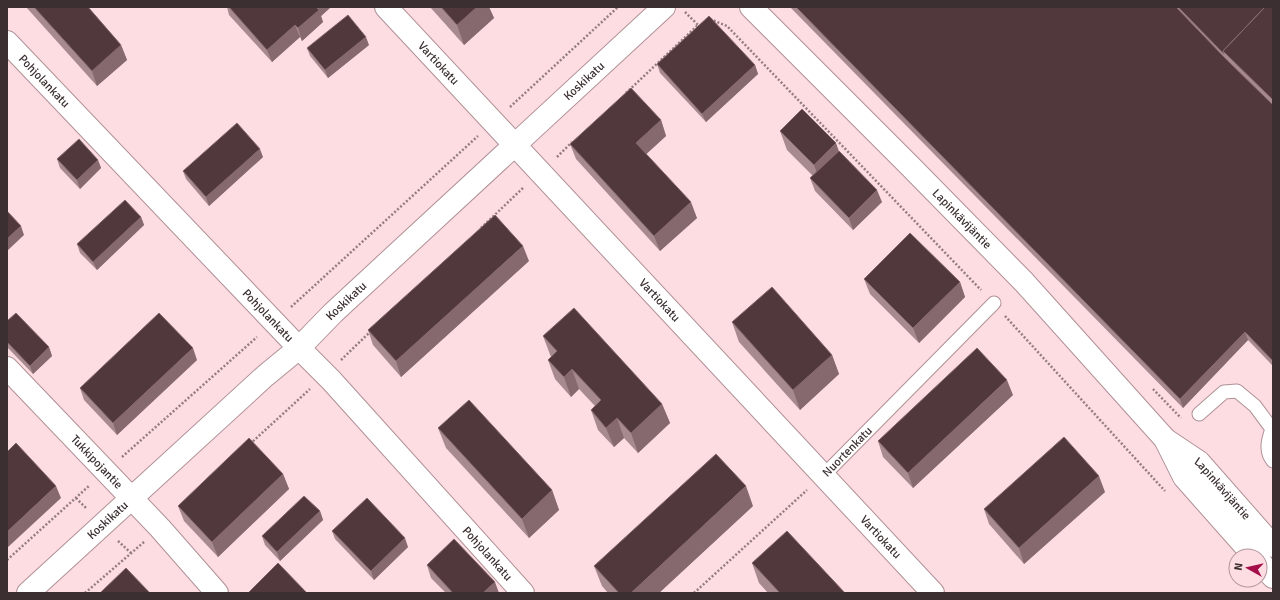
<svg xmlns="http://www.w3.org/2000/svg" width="1280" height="600" viewBox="0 0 1280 600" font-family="Signika,sans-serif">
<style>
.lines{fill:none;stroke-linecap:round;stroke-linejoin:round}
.service-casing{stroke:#af9196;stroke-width:15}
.minor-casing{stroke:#af9196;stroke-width:24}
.secondary-casing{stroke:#af9196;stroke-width:24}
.path{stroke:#937d81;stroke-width:2.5;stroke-dasharray:2 2;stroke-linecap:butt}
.service{stroke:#fff;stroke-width:13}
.minor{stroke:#fff;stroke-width:22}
.secondary{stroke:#fff;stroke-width:22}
.wall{fill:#a78a90}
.shaded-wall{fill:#85696e}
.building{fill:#51383d;stroke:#85696e}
.labels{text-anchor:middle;stroke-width:4;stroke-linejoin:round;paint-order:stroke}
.street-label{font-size:12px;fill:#3b2f31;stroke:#fddce2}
</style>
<rect width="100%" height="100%" fill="#fddce2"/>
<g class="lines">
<defs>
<g id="service">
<path d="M1199 414 1224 392 1237 391 1255 406 1272 429C1268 440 1265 451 1273 461"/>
<path id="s1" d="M824 475 994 303"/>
</g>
<g id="minor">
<path id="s2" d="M386 7 933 593"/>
<path id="s3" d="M7 42 299 348 331 380 523 593"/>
<path id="s4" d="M7 368 160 528 217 593"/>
</g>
<g id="secondary">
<path id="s5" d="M751 7 911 167 1024 282 1165 439 1184 477 1254 556"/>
<path id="s6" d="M1166 440 1199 462 1273 546"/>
<path d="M1260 562 1273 577"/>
<path id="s7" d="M28 593 265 376 299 348 333 313 664 7"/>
</g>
</defs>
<use href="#service" class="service-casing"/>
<use href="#minor" class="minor-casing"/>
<use href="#secondary" class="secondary-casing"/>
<path class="path" d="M685 12 698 25
M710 19 727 26 981 290
M626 93 698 25
M510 107 618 7
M557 157 572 142
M481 228 524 187
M291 307 478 136
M1005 316 1165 491
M341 360 371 331
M1153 389 1181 418
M250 444 310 389
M122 457 257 337
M76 498 87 509
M118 541 131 553
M7 560 90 485
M85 593 144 542
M694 593 807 490"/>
<use href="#service" class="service"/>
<use href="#minor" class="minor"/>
<use href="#secondary" class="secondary"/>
</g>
<path class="wall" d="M26 7H88L121 45 127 60 97 86Z
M227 7H331L321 16 323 22 302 41 300 37 272 62 229 15Z
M430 7H489L494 18 464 45Z
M790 7H1273V366L1248 340 1183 408Z
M369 45 328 78 310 56 307 48Z
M657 64 755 65 758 74 706 122 660 73Z
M661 120 666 136 646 154 697 218 660 251 576 159 570 144Z
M780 131 839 151 882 202 853 230 815 191 810 178 813 176 787 150Z
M263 157 209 206 186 179 183 171Z
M57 159 98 160 101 168 80 189 60 168Z
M141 217 144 225 97 270 80 253 77 244Z
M529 261 401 377 373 345 368 330Z
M864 279 960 282 965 297 919 343 870 294Z
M7 321 49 347 52 356 33 374 7 347Z
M732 322 832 355 839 374 800 410 739 342Z
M543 336 662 404 670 423 638 453 624 438 614 447 598 430 591 410 595 406 579 389 571 397 555 379 548 360 551 357Z
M197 360 117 435 84 400 80 388Z
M1013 395 913 488 883 457 878 441Z
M438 428 552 490 559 510 529 538 446 448Z
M283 474 289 489 218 557 184 521 178 506Z
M1105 492 1024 564 989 524 984 509Z
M753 506 659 593H608L602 586 594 566Z
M320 511 323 520 280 561 265 545 262 536Z
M332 531 408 547 374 580 335 539Z
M752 563 845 593H768L759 583Z
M427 565 499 593H446L431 578Z"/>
<path class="shaded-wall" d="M315 7H331L321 16 323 22 302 41 298 28Z
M477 7H489L494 18 464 45 457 25Z
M295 25 300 37 272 62 267 50Z
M366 37 369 45 328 78 325 70Z
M121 45 127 60 97 86 92 71Z
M755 65 758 74 706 122 702 114Z
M661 120 666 136 642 158 636 143Z
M836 143 843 163 821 184 814 165Z
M260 149 263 157 209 206 206 197Z
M98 160 101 168 80 189 77 180Z
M877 190 882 202 853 230 849 218Z
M691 202 697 218 660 251 654 236Z
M141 217 144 225 97 270 93 262Z
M21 226 24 235 7 251V239Z
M523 246 529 261 401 377 396 361Z
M960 282 965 297 919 343 913 328Z
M1245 332 1248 340 1183 408 1180 399Z
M49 347 52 356 33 374 30 366Z
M193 348 197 360 117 435 113 423Z
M832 355 839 374 800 410 793 390Z
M572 369 579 389 571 397 564 377Z
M1007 380 1013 395 913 488 908 473Z
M662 404 670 423 638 453 631 433Z
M617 418 624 438 614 447 606 428Z
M283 474 289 489 218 557 212 542Z
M1099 476 1105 492 1024 564 1019 548Z
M56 486 61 498 7 548V532Z
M746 486 753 506 659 593H631Z
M552 490 559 510 529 538 522 519Z
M320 511 323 520 280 561 277 552Z
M405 538 408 547 374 580 371 571Z
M495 582 499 593H483Z"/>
<path class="building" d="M34 7H88L121 45 92 71Z
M229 7H316L319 10 298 28 295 25 267 50Z
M441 7H477L457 25Z
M796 7H1176L1225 58 1273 105V361L1245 332 1180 399Z
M1178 7H1265L1223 51 1224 54Z
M1265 7H1273V100L1223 51Z
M348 15 366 37 325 70 307 48Z
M709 16 755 65 702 114 657 64Z
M631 88 661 120 636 143 691 202 654 236 570 144Z
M802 109 836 143 814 165 780 131Z
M237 123 260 149 206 197 183 171Z
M79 139 98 160 77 180 57 159Z
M839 151 877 190 849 218 810 178Z
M125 200 141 217 93 262 77 244Z
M7 211 21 226 7 239Z
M495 215 523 246 396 361 368 330Z
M910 233 960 282 913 328 864 279Z
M772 287 832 355 793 390 732 322Z
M574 308 662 404 631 433 617 418 606 428 591 410 601 400 572 369 564 377 548 360 557 351 543 336Z
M16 313 49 347 30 366 7 342V321Z
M159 313 193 348 113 423 80 388Z
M977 348 1007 380 908 473 878 441Z
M469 400 552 490 522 519 438 428Z
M1064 437 1099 476 1019 548 984 509Z
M249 438 283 474 212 542 178 506Z
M16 443 56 486 7 532V452Z
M716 454 746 486 631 593H619L594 566Z
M304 496 320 511 277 552 262 536Z
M367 498 405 538 371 571 332 531Z
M787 531 845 593H780L752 563Z
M454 539 495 582 483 593H453L427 565Z
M278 563 307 593H248Z
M126 568 149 592 148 593H100Z"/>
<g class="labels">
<g class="street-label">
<text dy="4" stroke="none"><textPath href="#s2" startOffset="77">Vartiokatu</textPath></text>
<text dy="4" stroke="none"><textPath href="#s7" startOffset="756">Koskikatu</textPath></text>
<text dy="4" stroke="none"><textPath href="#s3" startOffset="54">Pohjolankatu</textPath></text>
<text dy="4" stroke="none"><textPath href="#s5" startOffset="299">Lapinkävijäntie</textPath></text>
<text dy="4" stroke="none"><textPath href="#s2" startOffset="401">Vartiokatu</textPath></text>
<text dy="4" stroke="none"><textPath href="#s7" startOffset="432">Koskikatu</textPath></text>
<text dy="4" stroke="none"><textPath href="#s3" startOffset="378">Pohjolankatu</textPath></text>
<text dy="4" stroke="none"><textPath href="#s1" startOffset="33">Nuortenkatu</textPath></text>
<text dy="4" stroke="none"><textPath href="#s4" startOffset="130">Tukkipojantie</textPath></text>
<text dy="4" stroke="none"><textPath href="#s6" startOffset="75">Lapinkävijäntie</textPath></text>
<text dy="4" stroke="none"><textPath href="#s7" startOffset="108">Koskikatu</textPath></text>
<text dy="4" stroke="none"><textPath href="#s2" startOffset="725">Vartiokatu</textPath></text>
<text dy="4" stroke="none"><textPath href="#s3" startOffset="702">Pohjolankatu</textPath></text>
</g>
</g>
<rect width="1280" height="600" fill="none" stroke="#3b2f31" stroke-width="16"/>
<g transform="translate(1248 568) rotate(278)"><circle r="19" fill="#fddce2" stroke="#af979b"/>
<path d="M0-3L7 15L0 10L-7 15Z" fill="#a40d49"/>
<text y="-6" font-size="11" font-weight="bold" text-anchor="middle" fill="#3b2f31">N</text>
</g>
</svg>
